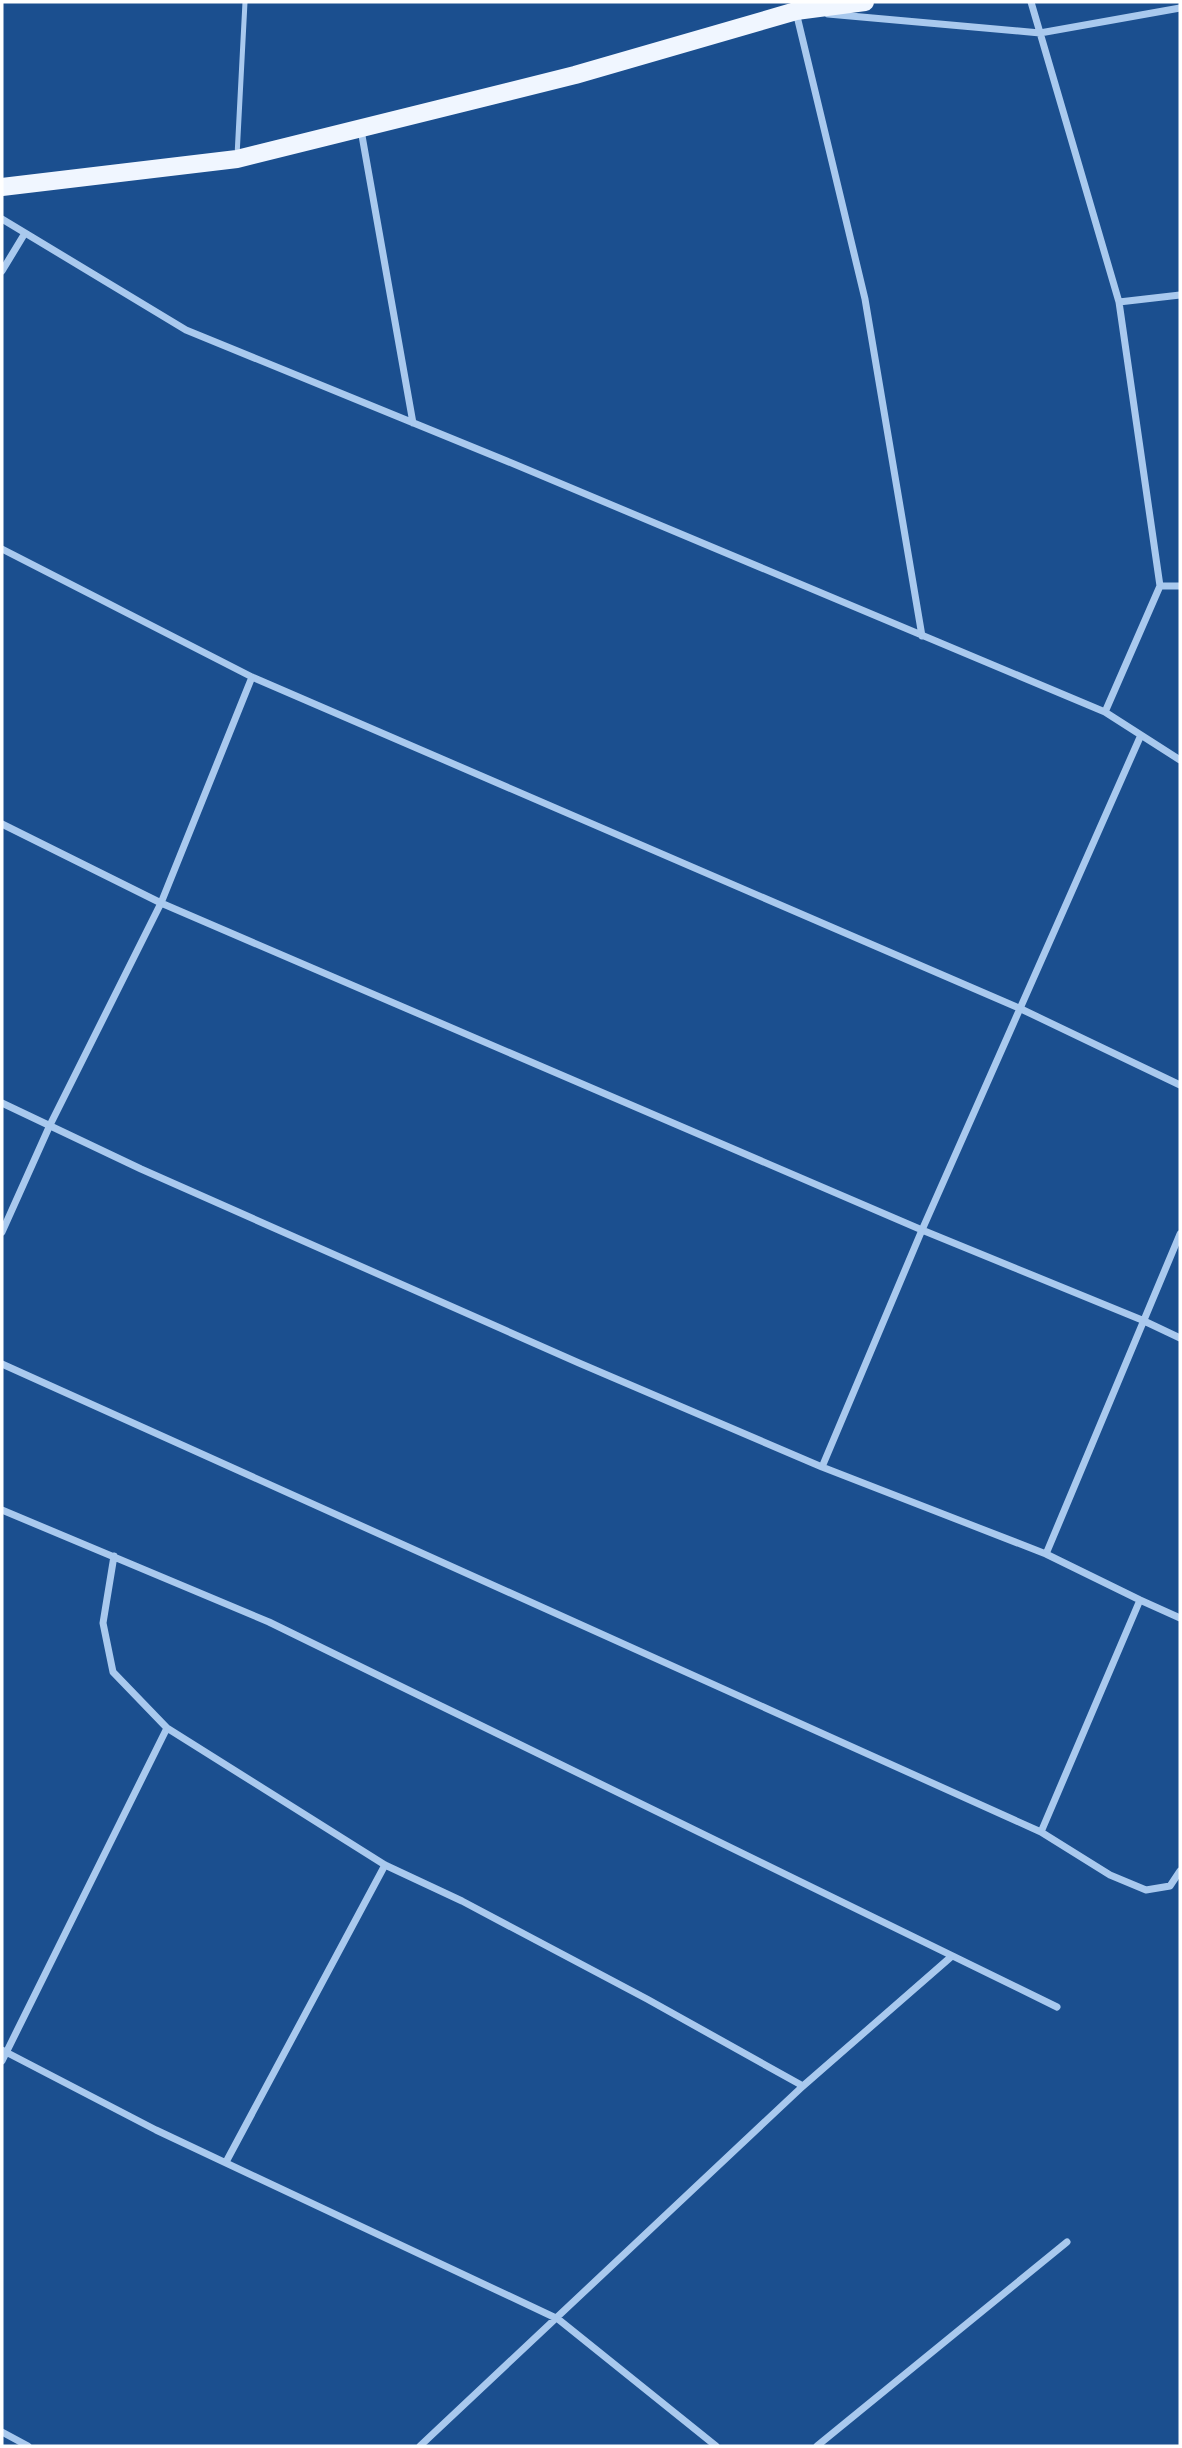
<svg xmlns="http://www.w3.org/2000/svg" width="1182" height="2448" viewBox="0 0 1182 2448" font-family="Raleway,sans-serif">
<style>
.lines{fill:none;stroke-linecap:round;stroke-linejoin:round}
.lane{stroke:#a9c9ee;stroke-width:5}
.street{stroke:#a9c9ee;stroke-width:7}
.primary{stroke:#f0f6ff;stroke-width:18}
</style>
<rect width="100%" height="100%" fill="#1b4f8f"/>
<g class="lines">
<path class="lane" d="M237 156 245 2"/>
<path class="street" d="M1031 2 1119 302 1160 586 1105 712
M796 12 865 299 922 636
M828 14 1040 33 1180 8
M361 130 413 423
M2 219 186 330 514 464 1105 712 1180 760
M2 271 25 233
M1119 302 1180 295
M2 549 252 677 1019 1008 1180 1085
M1160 586H1180
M2 824 161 903 922 1230 1142 1320 1180 1338
M2 1103 141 1169 579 1363 822 1467 1046 1554 1140 1600 1180 1618
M2 1232 50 1125 161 903 252 677
M2 1364 1041 1832 1110 1875 1146 1890 1170 1886 1180 1871
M822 1467 922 1230 1141 735
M2 1510 269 1622 1057 2007
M1046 1554 1180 1234
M114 1556 103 1623 113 1672 167 1728 385 1865 462 1901 647 1999 803 2086
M1041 1832 1140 1600
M2 2050 156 2130 558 2319 716 2446
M2 2061 167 1728
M226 2162 385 1865
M2 2432 28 2446
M420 2446 803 2086 952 1956
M817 2446 1067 2242"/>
<path class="primary" d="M2 187 237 159 575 75 796 11 865 2"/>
</g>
<rect width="1182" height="2448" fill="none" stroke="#ffffff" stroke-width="7"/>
</svg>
